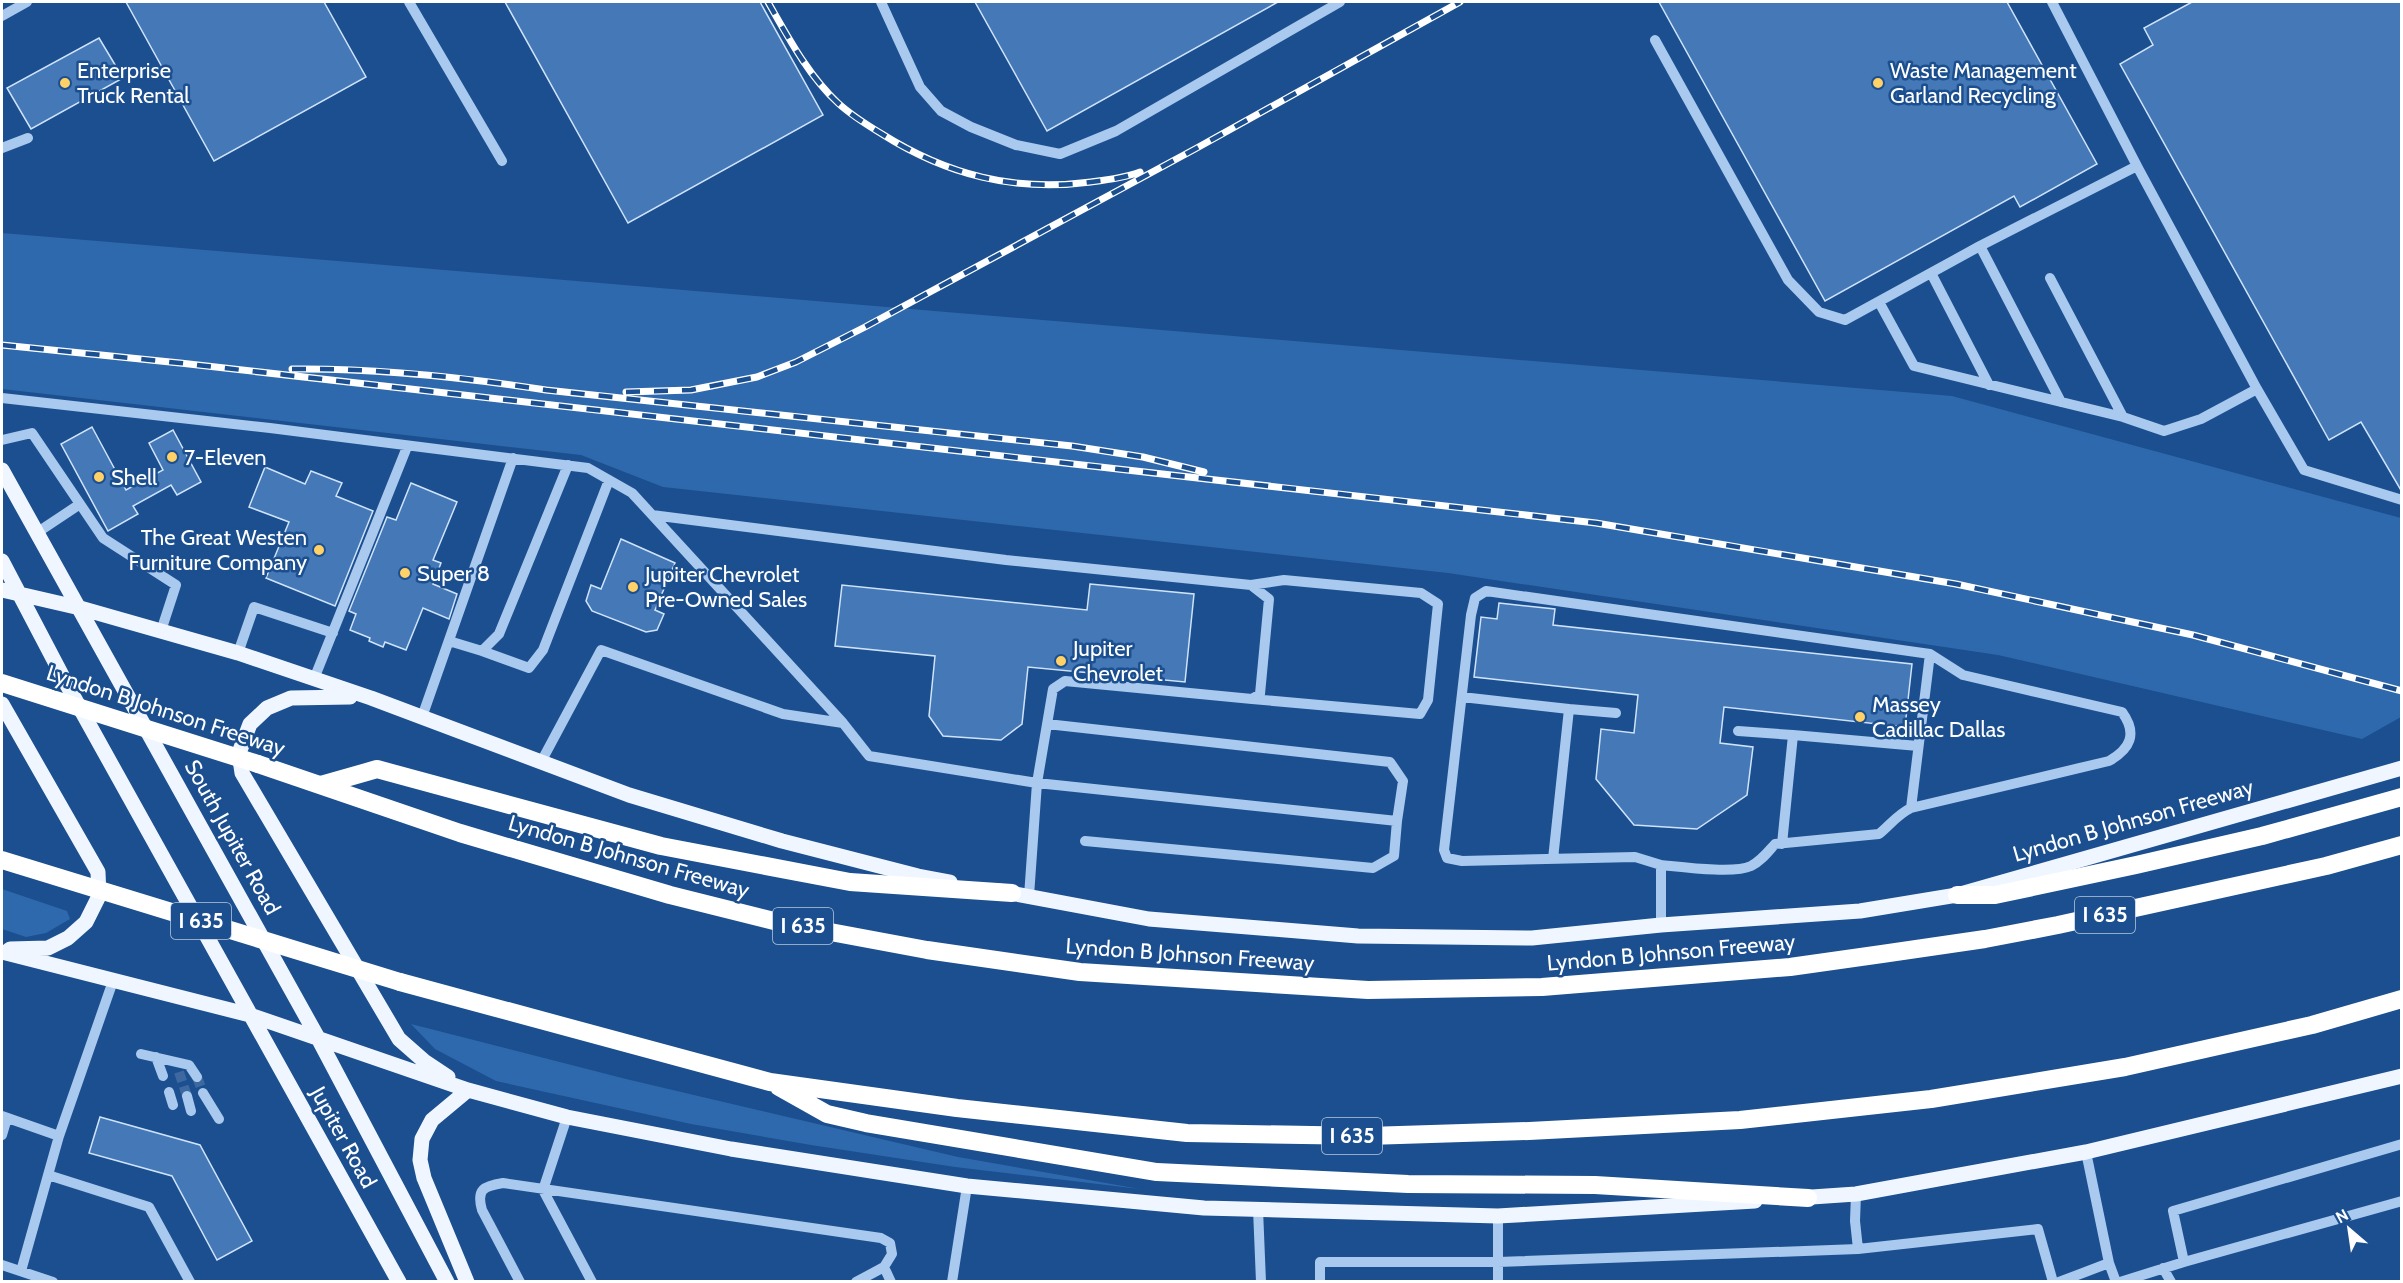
<svg xmlns="http://www.w3.org/2000/svg" width="2403" height="1283" viewBox="0 0 2403 1283" font-family="Cabin,sans-serif">
<style>
.green{fill:#2e69ad}
.building{fill:#4478b7;stroke:#cfe3fa;stroke-width:1.5}
.lines{fill:none;stroke-linecap:round;stroke-linejoin:round}
.minor-tunnel{stroke:#3d69a0;stroke-width:10;stroke-dasharray:10 5;stroke-linecap:butt}
.minor{stroke:#a9c9ee;stroke-width:10}
.major{stroke:#f0f6ff;stroke-width:15}
.highway{stroke:#fff;stroke-width:18}
.rail-casing{stroke:#fff;stroke-width:7}
.rail{stroke:#1b4f8f;stroke-width:4.5;stroke-dasharray:14;stroke-linecap:butt}
.highway-bridge{stroke:#fff;stroke-width:18}
.poi-dot{fill:#ffd166;stroke:#1b4f8f;stroke-width:2}
.labels{text-anchor:middle;stroke-width:5;stroke-linejoin:round;paint-order:stroke}
.shield{fill:#1b4f8f;stroke:#bbcadd;stroke-width:1.5}
.shield-label{font-size:21px;font-weight:bold;fill:#fff}
.poi-label{font-size:22px;fill:#fff;stroke:#1b4f8f;text-anchor:start}
.street-label{font-size:22px;fill:#fff;stroke:#1b4f8f}
</style>
<rect width="100%" height="100%" fill="#1b4f8f"/>
<path class="green" d="M2 233 1952 396 2401 518V717L2362 739 1998 655 1448 573 663 487 581 455 2 389Z
M2 889 67 911 70 919 46 933 26 937 2 929Z
M411 1024 626 1079 958 1157 1140 1189 955 1167 811 1145 691 1124 496 1081 435 1049Z"/>
<path class="building" d="M126 2H324L366 77 214 161Z
M505 2H760L823 115 628 223Z
M975 2H1278L1047 131Z
M1659 2H2007L2097 164 2020 207 2014 196 1825 301Z
M2192 2H2402V492L2361 422 2329 440 2120 64 2153 45 2144 28Z
M99 38 123 78 31 129 7 88Z
M92 427 126 490 163 470 149 443 173 430 201 482 177 495 171 485 133 506 138 514 108 531 61 444Z
M265 467 305 484 311 471 342 483 336 496 373 511 335 606 266 578 289 522 249 507Z
M411 483 457 502 433 560 441 563 433 584 457 594 449 619 423 608 406 650 385 642 383 647 369 641 370 638 350 630 356 614 349 611 387 517 396 520Z
M621 539 675 563 655 610 664 614 657 630 646 632 592 611 586 601 591 585 601 589Z
M1090 584 1194 594 1185 682 1028 667 1022 724 1001 740 943 736 929 716 935 656 835 646 842 585 1087 610Z
M1499 603 1555 609 1553 625 1912 664 1905 727 1724 707 1720 743 1753 747 1747 795 1697 829 1634 825 1596 779 1601 729 1634 733 1638 695 1474 677 1481 617 1497 619Z
M100 1117 200 1145 252 1241 217 1260 172 1176 89 1153Z"/>
<g class="lines">
<path class="minor-tunnel" d="M179 1072 187 1096
M197 1077 203 1093"/>
<path class="minor" d="M409 2 502 161
M881 2 920 87 941 111 971 127 1016 145 1060 154 1116 131 1340 2
M2052 2 2137 166
M2 16 27 2
M1655 40 1788 280 1819 312 1845 320 1980 246 2137 166 2257 389 2304 470 2402 500
M2 148 28 138
M1980 246 2061 402
M1931 273 1989 385
M2050 278 2123 417
M1879 302 1914 366 2123 417 2164 431 2201 419 2257 389
M2 398 270 428 588 468 632 493 843 723 869 756 1037 783 1029 896
M2 440 32 433 103 538 176 585 161 631
M652 515 1006 560 1251 585 1269 599 1260 694 1252 699 1065 681 1053 689 1037 783 1397 821 1403 781 1390 762 1047 724
M38 532 80 504
M1251 585 1284 580 1421 593 1438 604 1428 700 1420 714 1252 699
M449 641 482 651 499 634 568 465
M482 651 529 668 543 650 609 480
M238 653 254 607 333 633
M314 679 407 447
M1462 697 1569 709 1553 859
M1569 709 1616 713
M422 717 513 458
M1738 731 1793 735
M541 762 601 650 783 714 843 723
M1911 808 1930 654
M1085 841 1373 868 1394 856 1397 821
M1782 844 1793 735 1918 746
M1661 925V865C1682 867 1734 874 1751 866 1761 861 1767 853 1775 844L1879 834C1890 825 1898 814 1911 808L2109 761C2130 749 2138 734 2122 712L1963 675 1930 654 1486 591 1475 598 1471 615 1444 850 1447 858 1462 861 1635 857 1661 865
M141 1054 189 1065 197 1077
M156 1057 163 1076
M169 1092 173 1105
M203 1093 219 1119
M187 1096 191 1111
M2 1116 59 1136 113 981
M567 1117 543 1190 592 1282
M2 1135 7 1118
M2086 1152 2109 1263 2116 1282
M48 1175 149 1207 190 1282
M1856 1194 1855 1221 1858 1249
M1258 1209 1261 1282
M2184 1262 2402 1201
M2 1265 53 1282
M2163 1268 2171 1282
M21 1271 59 1136
M520 1282 482 1210C476 1189 484 1186 503 1183L881 1238 890 1243 892 1254 884 1267 891 1282
M856 1282 884 1267
M952 1282 967 1186
M1320 1282V1262H1498L1858 1249 2038 1229 2053 1282
M1498 1282V1216
M2059 1282 2109 1263
M2120 1282 2184 1262 2173 1211 2402 1144"/>
<path class="major" d="M2 470 318 1038 447 1282
M2 561 66 683 399 1282
M2 590 80 608 238 653 371 698 629 795 782 841 918 876 950 882
M350 697 291 698 267 708 250 724 239 753 242 773 399 1039 424 1061 448 1077
M2 704 98 872 99 896 86 922 68 938 48 948 10 949
M1000 891 1149 919 1358 936 1532 938 1661 925 1860 911 1957 895 2402 768
M2 952 250 1015 468 1090 567 1117 731 1149 967 1186 1204 1208 1498 1216 1755 1201
M1797 1198 1856 1194 2086 1152 2402 1076
M467 1282 424 1178 420 1160 422 1139 432 1120 468 1090"/>
<path class="highway" d="M258 764 460 833 670 895 782 923 927 950 1080 972 1368 990 1542 987 1790 967 1882 954 1985 939 2058 925 2326 866 2402 845
M321 785 377 769 661 846 850 882 1012 893
M1957 895H1995L2136 865 2262 836 2402 797
M400 982 770 1082 957 1108 1187 1133 1368 1136 1529 1131 1740 1120 1931 1099 2125 1067 2312 1025 2402 999
M779 1087 827 1114 866 1123 1157 1172 1408 1184 1595 1185 1808 1198"/>
<defs>
<path id="rail" d="M768 2C788 37 808 75 838 103 851 115 867 125 882 134 947 175 1014 192 1091 182 1107 180 1124 178 1140 172
M2 345 180 363 1596 523 1956 584 2193 635 2402 691
M292 369C377 368 462 377 546 390L1072 446 1143 457 1204 472
M626 392 691 390 757 377 796 362 865 327 1195 149 1460 2"/>
</defs>
<use href="#rail" class="rail-casing"/>
<use href="#rail" class="rail"/>
<path class="highway-bridge" d="M2 683 258 764
M2 860 400 982"/>
</g>
<g class="poi-dot">
<circle cx="65" cy="83" r="6"/>
<circle cx="1878" cy="83" r="6"/>
<circle cx="172" cy="457" r="6"/>
<circle cx="99" cy="477" r="6"/>
<circle cx="319" cy="550" r="6"/>
<circle cx="405" cy="573" r="6"/>
<circle cx="633" cy="587" r="6"/>
<circle cx="1061" cy="661" r="6"/>
<circle cx="1860" cy="717" r="6"/>
</g>
<g class="labels">
<g class="shield">
<rect x="2075" y="897" width="60" height="36" rx="4.5"/>
<rect x="171" y="903" width="60" height="36" rx="4.5"/>
<rect x="773" y="908" width="60" height="36" rx="4.5"/>
<rect x="1322" y="1118" width="60" height="36" rx="4.5"/>
</g>
<g class="shield-label">
<text x="2105" y="922">I 635</text>
<text x="201" y="928">I 635</text>
<text x="803" y="933">I 635</text>
<text x="1352" y="1143">I 635</text>
</g>
<g class="poi-label">
<text x="77" y="78">Enterprise<tspan x="77" dy="25">Truck Rental</tspan></text>
<text x="1890" y="78">Waste Management<tspan x="1890" dy="25">Garland Recycling</tspan></text>
<text x="184" y="465">7-Eleven</text>
<text x="111" y="485">Shell</text>
<text x="307" y="545" text-anchor="end">The Great Westen<tspan x="307" dy="25">Furniture Company</tspan></text>
<text x="417" y="581">Super 8</text>
<text x="645" y="582">Jupiter Chevrolet<tspan x="645" dy="25">Pre-Owned Sales</tspan></text>
<text x="1073" y="656">Jupiter<tspan x="1073" dy="25">Chevrolet</tspan></text>
<text x="1872" y="712">Massey<tspan x="1872" dy="25">Cadillac Dallas</tspan></text>
</g>
<g class="street-label">
<text transform="translate(166 710) rotate(18)" y="8">Lyndon B Johnson Freeway</text>
<text transform="translate(2133 820) rotate(-16)" y="8">Lyndon B Johnson Freeway</text>
<text transform="translate(233 837) rotate(61)" y="8">South Jupiter Road</text>
<text transform="translate(629 856) rotate(16)" y="8">Lyndon B Johnson Freeway</text>
<text transform="translate(1671 952) rotate(-5)" y="8">Lyndon B Johnson Freeway</text>
<text transform="translate(1190 954) rotate(4)" y="8">Lyndon B Johnson Freeway</text>
<text transform="translate(344 1137) rotate(61)" y="8">Jupiter Road</text>
</g>
</g>
<rect width="2403" height="1283" fill="none" stroke="#ffffff" stroke-width="6"/>
<g transform="translate(2349 1229) rotate(331)" stroke="#1b4f8f" stroke-width="4.5" paint-order="stroke">
<path d="M0-4.5L10 22L0 15L-10 22Z" fill="#ffffff"/>
<text y="-9" font-size="16" font-weight="bold" text-anchor="middle" fill="#ffffff">N</text>
</g>
</svg>
